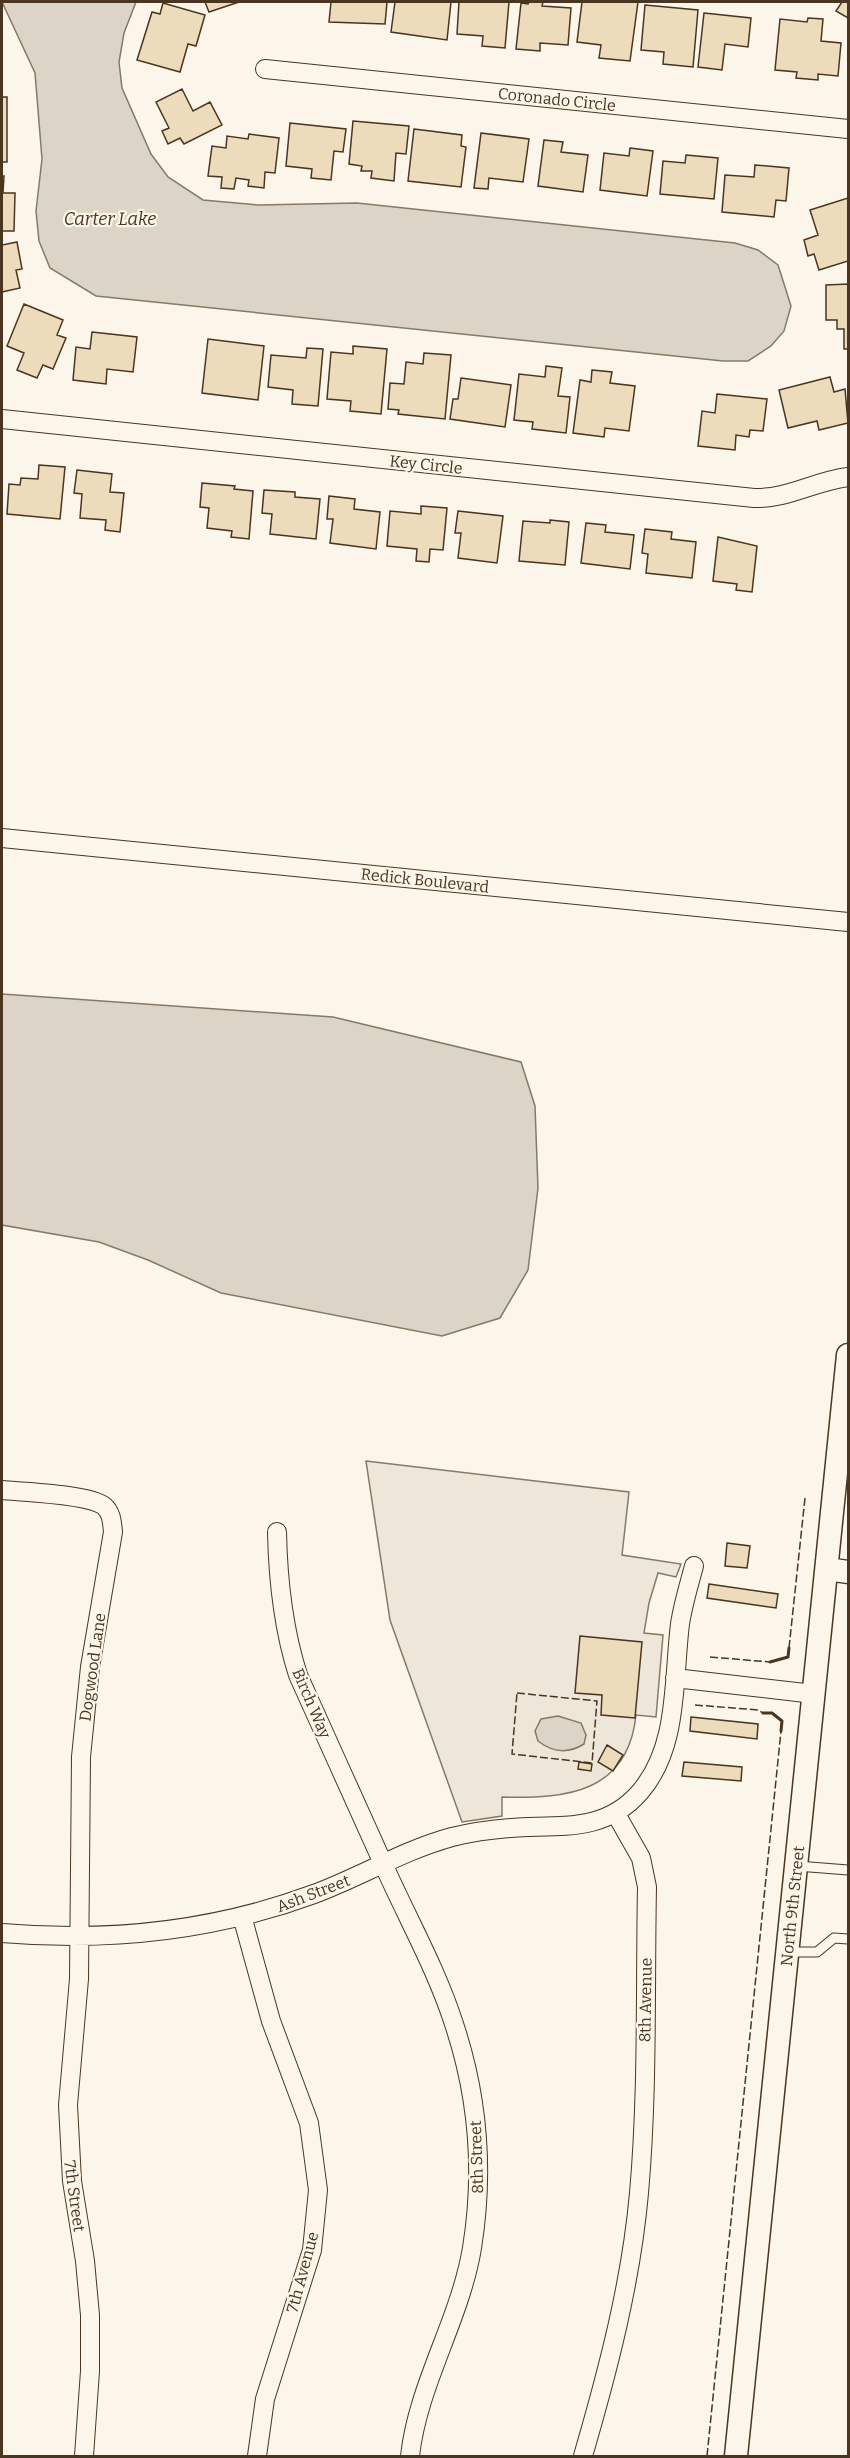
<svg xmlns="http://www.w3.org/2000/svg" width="850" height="2458" viewBox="0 0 850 2458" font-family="Bitter,serif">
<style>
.green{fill:#ede6d9;stroke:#887966;stroke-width:1.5}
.water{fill:#dcd4c6;stroke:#887966;stroke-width:1.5}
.building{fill:#ecdcbc;stroke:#4a3520;stroke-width:1.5}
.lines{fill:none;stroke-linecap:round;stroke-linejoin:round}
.service-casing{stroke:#4a3520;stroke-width:11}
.minor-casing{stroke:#4a3520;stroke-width:20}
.tertiary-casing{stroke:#4a3520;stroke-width:25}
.service{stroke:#fbf6e9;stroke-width:9}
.minor{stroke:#fbf6e9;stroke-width:18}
.tertiary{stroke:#fbf6e9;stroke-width:22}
.fence{stroke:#4a3520;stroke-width:1.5;stroke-dasharray:8 3;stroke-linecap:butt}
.wall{stroke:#4a3520;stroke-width:3}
.labels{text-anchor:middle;stroke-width:4.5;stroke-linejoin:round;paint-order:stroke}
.street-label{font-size:16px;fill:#4a3520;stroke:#fbf6e9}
.water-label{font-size:18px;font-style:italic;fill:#4a3520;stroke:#fbf6e9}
</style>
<rect width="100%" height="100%" fill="#fbf6e9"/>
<path class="green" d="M366 1461 629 1492 622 1555 681 1564 676 1577 658 1573 649 1603 644 1633 663 1635 656 1717 636 1715C628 1793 566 1799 502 1797V1816L462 1822 390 1620Z"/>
<path class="water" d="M2 2H136L124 33 119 62 122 88 151 154 168 177 203 200 258 205 357 203 735 243 758 250 778 265 791 306 784 331 771 346 748 361H723L96 296 50 268 39 241 36 211 42 159 35 73Z
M2 994 333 1017 521 1062 535 1106 538 1188 528 1270 500 1318 442 1336 221 1293 148 1260 99 1242 2 1225Z
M558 1716 581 1723 586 1735 584 1744C568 1754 552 1752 538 1741L535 1731 541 1719Z"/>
<path class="building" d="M205 2H239L209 12Z
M331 2H387L385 24 329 22Z
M395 2H451L447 40 391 32Z
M459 2H509L505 48 482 46 483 36 457 34Z
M529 2H543L542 6 571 8 568 45 540 43V51L516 49 521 3 528 4Z
M582 2H638L630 61 599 58 601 45 577 42Z
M842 2H848V18L836 11Z
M163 3 205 15 196 46 188 44 180 72 137 60 152 12 160 14Z
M645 5 698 10 693 67 663 64 664 52 641 50Z
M704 13 751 18 748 47 725 44 722 70 698 67Z
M808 18 823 19 821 41 841 43 838 76 818 74V80L796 78 797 72 775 70 780 19 807 22Z
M182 89 193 111 210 102 222 125 184 144 180 138 168 144 162 131 169 128 156 102Z
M2 97H7V162H2Z
M353 121 409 126 406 154 396 153 394 181 371 178 372 171H361L362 166 349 164Z
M290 123 346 129 343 152 334 151 331 180 311 178 312 169 286 166Z
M414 129 462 135 461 146 466 147 461 187 408 181Z
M481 133 529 139 523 182 489 178 488 189 474 188Z
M249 134 279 138 275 173 265 172 264 188 248 186 249 180 236 178 234 189 221 188 222 177 208 176 212 146 226 148 227 136 248 139Z
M544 140 563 142 561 152 588 155 583 192 538 186Z
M630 148 653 151 647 196 600 190 604 153 629 156Z
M686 155 718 158 714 199 660 194 663 161 685 163Z
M755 165 789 168 786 201 776 200 774 217 722 212 725 175 754 177Z
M2 176H4L3 193H15L14 231H2Z
M848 198V261L819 270 814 254 808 256 804 240 818 235 810 210Z
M17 242 22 269 16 270 20 288 2 292V245Z
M848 284V349H844V329H837V320H826V285Z
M24 304 63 320 57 335 66 338 53 369 43 365 37 378 17 370 24 353 7 346Z
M92 332 137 337 133 372 107 369 106 384 73 380 76 347 90 349Z
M208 339 264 346 258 400 202 393Z
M353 346 387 349 381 414 350 411 351 401 327 399 331 352 353 354Z
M307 348 323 349 318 406 292 404 293 390 268 387 271 355 306 358Z
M424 353 451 355 445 419 398 414 399 410 388 409 390 383 404 384 406 362 423 364Z
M546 366 562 368 558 396 570 397 566 433 532 429 533 422 514 420 519 374 545 377Z
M592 370 612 372 610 383 635 386 629 431 605 428 604 437 573 433 580 380 591 382Z
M830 377 834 392 845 389 848 423 819 430 817 421 788 428 779 390Z
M461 378 511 385 505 427 450 419 453 399H458Z
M717 394 767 399 763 431 750 430 749 437 736 435 735 450 698 446 702 411 715 413Z
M39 465 65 467 60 519 7 514 9 484 20 485 21 478 38 479Z
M77 470 112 474 110 492 124 493 120 532 105 530 106 520 80 518 82 494 74 493Z
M202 483 235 486 234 489 253 491 249 539 231 537 232 531 207 528 209 508 200 507Z
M264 490 295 492V497L320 499 316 539 270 534 272 514 262 513Z
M329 496 355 499 354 509 380 512 376 549 330 543 333 519H327Z
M421 506 447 508 443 550 430 549 429 562 416 561 417 549 387 546 390 511 421 514Z
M458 511 503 516 497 563 458 558 461 533H455Z
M550 520 569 522 565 565 519 561 523 521 550 523Z
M586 523 606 525 605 532 634 535 630 569 581 563Z
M645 529 672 532 671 539 696 542 692 578 646 573 648 554 642 553Z
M718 537 757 546 752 592 736 590 737 584 713 581Z
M727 1543 750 1546 747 1568 725 1566Z
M709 1584 778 1594 776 1608 707 1598Z
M580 1636 642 1642 635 1718 601 1715 602 1695 575 1693Z
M691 1717 758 1724 757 1739 690 1731Z
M607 1745 623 1755 613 1771 598 1762Z
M579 1762 592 1764 591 1771 578 1769Z
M684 1762 742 1767 741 1781 682 1776Z"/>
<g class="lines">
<defs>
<path id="service" d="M797 1866 848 1870
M788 1952H817L834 1938 848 1939"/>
<path id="minor" d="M265 69 848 129
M2 419 754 498C788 499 815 481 848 477
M2 838 848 922
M2 1490C23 1492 89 1494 104 1506 112 1513 112 1523 113 1532L90 1667 81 1757 79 1979 68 2105 72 2181 85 2261 90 2315V2371L84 2456
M277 1532C278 1582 283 1628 298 1675 328 1740 356 1805 386 1870 409 1921 437 1971 454 2024 478 2096 484 2173 472 2248 460 2320 418 2384 410 2456
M675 1678 814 1694
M242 1916 271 2021 309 2123 318 2190 312 2250 265 2399 257 2456
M2 1933C107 1942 214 1931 314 1894 360 1877 404 1850 452 1837 477 1831 503 1828 528 1827 571 1826 609 1828 640 1792 679 1747 673 1680 680 1624 683 1604 689 1585 694 1566
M583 2456C608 2370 631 2283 639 2193 648 2092 645 1989 647 1887L641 1858 616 1814"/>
<path id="tertiary" d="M827 1569 848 1572
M736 2456 848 1355"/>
</defs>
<use href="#service" class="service-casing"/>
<use href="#minor" class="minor-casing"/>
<use href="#tertiary" class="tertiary-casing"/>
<use href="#service" class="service"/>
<use href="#minor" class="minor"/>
<use href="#tertiary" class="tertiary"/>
<path class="fence" d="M789 1648 805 1498
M710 1657 770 1662
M517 1693 597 1701 592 1763 512 1754Z
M695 1705 758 1710 763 1713
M707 2456 781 1731"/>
<path class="wall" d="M770 1662 788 1657 789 1648
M763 1713H772L782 1721 781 1731"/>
</g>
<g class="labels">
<g class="street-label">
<text transform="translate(557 99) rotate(6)" y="6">Coronado Circle</text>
<text transform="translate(426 464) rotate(6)" y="6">Key Circle</text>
<text transform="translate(425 880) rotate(6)" y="6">Redick Boulevard</text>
<text transform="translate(92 1667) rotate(-82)" y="6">Dogwood Lane</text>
<text transform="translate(312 1703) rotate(67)" y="6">Birch Way</text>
<text transform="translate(313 1893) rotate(-21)" y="6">Ash Street</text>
<text transform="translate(792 1906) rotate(-84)" y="6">North 9th Street</text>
<text transform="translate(645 2000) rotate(-89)" y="6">8th Avenue</text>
<text transform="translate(476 2157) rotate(-92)" y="6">8th Street</text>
<text transform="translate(75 2196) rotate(82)" y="6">7th Street</text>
<text transform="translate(302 2272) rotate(-75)" y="6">7th Avenue</text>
</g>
<g class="water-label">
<text x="110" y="225">Carter Lake</text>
</g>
</g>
<rect width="850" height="2458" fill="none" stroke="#4a3520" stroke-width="6"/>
</svg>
